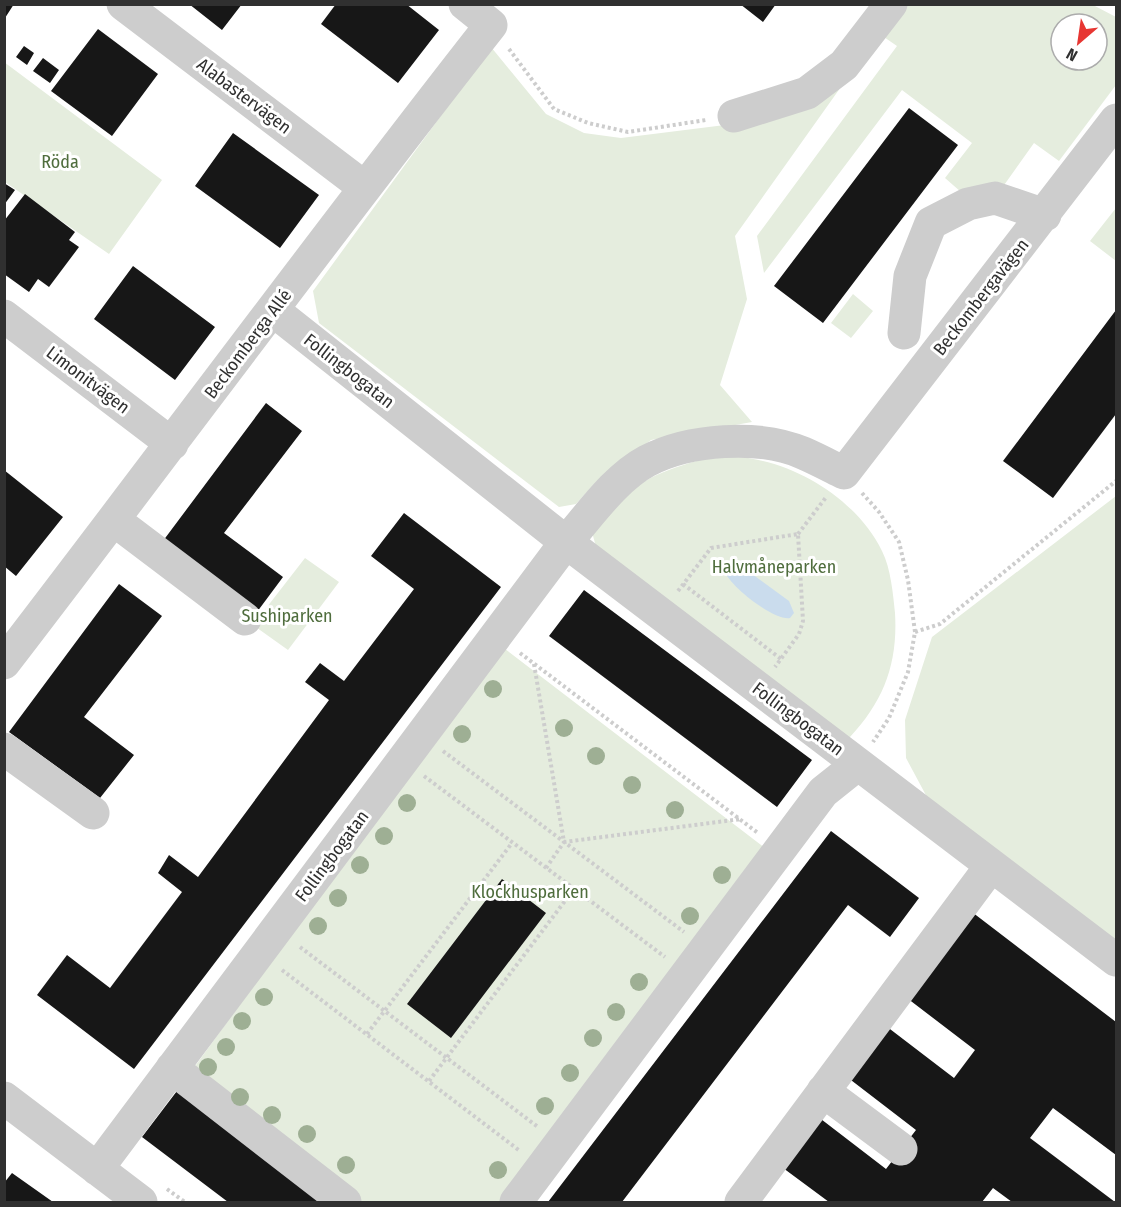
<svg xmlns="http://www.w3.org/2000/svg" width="1121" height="1207" viewBox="0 0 1121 1207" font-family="'Fira Sans Condensed',sans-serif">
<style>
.green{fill:#e5edde;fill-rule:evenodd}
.water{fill:#cadced}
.building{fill:#171717}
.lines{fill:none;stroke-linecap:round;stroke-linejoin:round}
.path{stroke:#cdcdcd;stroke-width:4;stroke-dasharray:3 3;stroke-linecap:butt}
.minor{stroke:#cdcdcd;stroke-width:33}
.tree{fill:#9eaf94}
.labels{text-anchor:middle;stroke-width:6;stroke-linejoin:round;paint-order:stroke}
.street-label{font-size:18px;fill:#303030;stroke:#fff}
.park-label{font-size:18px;fill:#4f6d3d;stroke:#fff}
</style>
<rect width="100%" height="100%" fill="#fff"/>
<path class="green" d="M905 5H1093L1116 17V85L1059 161 1034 143 1002 188 961 192 945 178 972 143 902 90 764 273 757 236 897 46 881 35ZM1061 24H1097V60H1061Z
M491 47 546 114 584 133 621 138 733 124 853 70 735 236 747 299 720 385 752 422 651 440 596 482 576 504 559 507 319 323 313 291Z
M4 62 162 180 109 254 5 182Z
M1116 208V261L1090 241Z
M853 294 873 311 851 338 831 323Z
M707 458C720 458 735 456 748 458 802 466 858 502 882 551 891 569 893 594 895 613 898 663 884 701 850 737L839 738 596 547 592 532C630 484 649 474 707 458Z
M1116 496V942L928 799 906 758 905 720 932 637Z
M305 558 339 582 288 650 253 625Z
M500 645 774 855 501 1202H334L180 1087Z"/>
<path class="water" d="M737 563 789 601 794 613 790 618C774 621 729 586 724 570L728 564Z"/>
<path class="building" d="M5 4H14L5 18Z
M189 4H242L222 30Z
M336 4H406L439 30 398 83 321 24Z
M740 4H776L763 22Z
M98 29 158 74 112 136 51 91Z
M24 46 34 53 27 65 16 57Z
M43 58 59 70 50 83 33 71Z
M909 108 958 145 823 323 774 286Z
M233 133 319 195 280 248 195 186Z
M4 183 15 190 4 205Z
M25 194 75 232 69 240 79 247 49 287 38 279 29 292 4 274V221Z
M133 266 215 327 175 380 94 319Z
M1116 310V414L1053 498 1003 461Z
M266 403 302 431 224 533 283 577 257 612 160 545Z
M4 470 63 517 16 576 4 566Z
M404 513 501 587 134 1069 37 995 67 955 110 988 182 892 158 873 169 855 198 877 329 700 305 682 320 663 344 681 414 589 371 556Z
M119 584 162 616 84 717 134 755 100 798 9 732Z
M584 590 812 760 777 807 549 636Z
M831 831 919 898 890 937 848 905 622 1202H548Z
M502 879 546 913 451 1038 407 1004Z
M968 909 1116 1022V1155L1053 1108 1030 1138 1115 1202H1012L993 1188 982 1202H829L779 1165 817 1116 886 1169 916 1130 847 1077 886 1026 954 1078 975 1050 903 995Z
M180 1087 332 1202H228L142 1137Z
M12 1173 53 1202H4V1183Z"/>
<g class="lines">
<path class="path" d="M509 49 554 109 588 123 628 132 706 120
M862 493 879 512 899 542 908 580 915 632 908 672 889 718 873 742
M798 534 827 496
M683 584 781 659
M678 591 711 548 798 534 803 621 799 634 775 667
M915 632 940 624 1116 481
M520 653 758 833
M534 664 564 842 741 819
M443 751 684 932
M424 776 665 957
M546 868 564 842
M300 947 538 1127
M282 970 520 1151
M367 1034 512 843
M429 1081 574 889
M167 1189 185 1202"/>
<path class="minor" d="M123 4 364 187
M734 116 807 93 844 65 891 4
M274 311 566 542 1116 960
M4 316 172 444
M904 333 910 276 931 223 968 204 995 198 1045 215
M114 520 245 619
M4 663C167 451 326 235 491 25L465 4
M4 749 93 813
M172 1068 345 1202
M823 1091 901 1149
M4 1098 141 1202
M97 1169 566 542C589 516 615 478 647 461 689 439 759 434 803 453 817 459 830 466 844 473L1116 120
M516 1202 823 792 858 764
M741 1202 991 866"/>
</g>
<g class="tree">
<circle cx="493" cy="689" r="9"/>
<circle cx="564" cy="728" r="9"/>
<circle cx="462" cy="734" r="9"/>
<circle cx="596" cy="756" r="9"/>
<circle cx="632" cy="785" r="9"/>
<circle cx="407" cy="803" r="9"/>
<circle cx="675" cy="810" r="9"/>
<circle cx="384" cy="836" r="9"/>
<circle cx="360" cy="865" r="9"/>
<circle cx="722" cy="875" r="9"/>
<circle cx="338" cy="898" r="9"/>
<circle cx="690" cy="916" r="9"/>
<circle cx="318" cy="926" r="9"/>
<circle cx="639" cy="982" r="9"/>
<circle cx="264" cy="997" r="9"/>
<circle cx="616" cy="1012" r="9"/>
<circle cx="242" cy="1021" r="9"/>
<circle cx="593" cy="1038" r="9"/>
<circle cx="226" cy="1047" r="9"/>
<circle cx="208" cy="1067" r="9"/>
<circle cx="570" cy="1073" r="9"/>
<circle cx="240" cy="1097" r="9"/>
<circle cx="545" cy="1106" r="9"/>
<circle cx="272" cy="1115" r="9"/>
<circle cx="307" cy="1134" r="9"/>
<circle cx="346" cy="1165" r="9"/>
<circle cx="498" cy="1170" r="9"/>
</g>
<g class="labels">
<g class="street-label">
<text transform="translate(244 96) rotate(37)" y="6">Alabastervägen</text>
<text transform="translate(981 297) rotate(-52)" y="6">Beckombergavägen</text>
<text transform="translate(248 344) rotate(-53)" y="6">Beckomberga Allé</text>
<text transform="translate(349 371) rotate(38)" y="6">Follingbogatan</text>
<text transform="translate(88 380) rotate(37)" y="6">Limonitvägen</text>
<text transform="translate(798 719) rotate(37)" y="6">Follingbogatan</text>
<text transform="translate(332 856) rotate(-53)" y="6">Follingbogatan</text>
</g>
<g class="park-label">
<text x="60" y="168">Röda</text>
<text x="774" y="573">Halvmåneparken</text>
<text x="287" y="622">Sushiparken</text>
<text x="530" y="898">Klockhusparken</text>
</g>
</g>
<rect width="1121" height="1207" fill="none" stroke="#303030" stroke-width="12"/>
<g transform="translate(1079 42) rotate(209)"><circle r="28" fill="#ffffff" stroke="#acacac" stroke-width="1.5"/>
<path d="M0-4.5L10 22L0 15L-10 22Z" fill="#e73632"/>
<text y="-9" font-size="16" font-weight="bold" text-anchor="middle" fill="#303030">N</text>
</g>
</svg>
